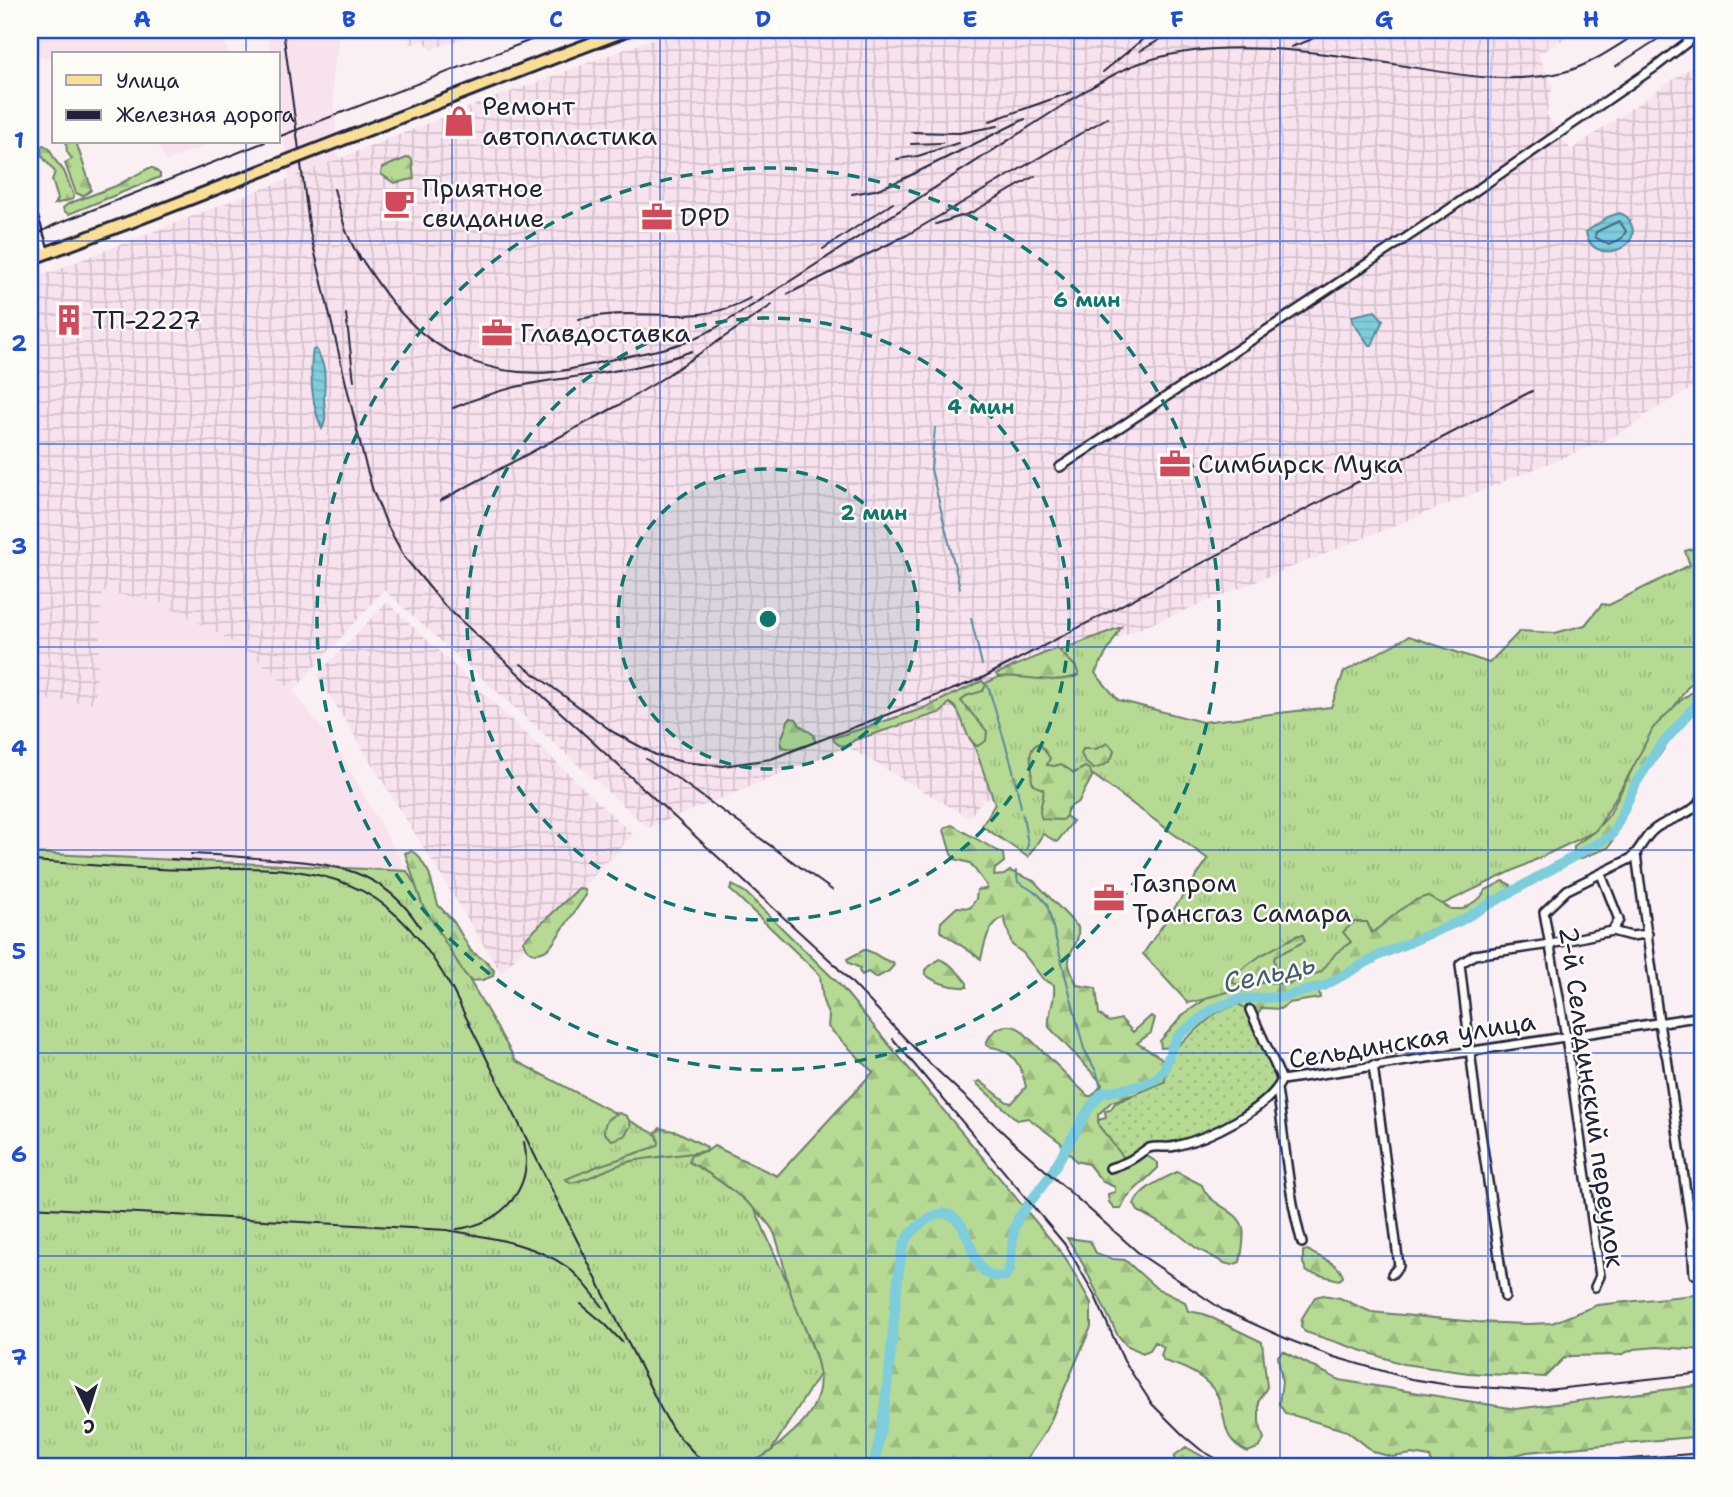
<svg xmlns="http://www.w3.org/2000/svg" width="1733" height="1497" viewBox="0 0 1733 1497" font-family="'Shantell Sans',sans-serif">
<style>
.built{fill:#f7e2ee}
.industrial{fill:url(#industrial-grid)}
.grass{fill:url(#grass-tufts);stroke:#6c7e68;stroke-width:2}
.forest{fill:url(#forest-firs);stroke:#6c7e68;stroke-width:2}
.garden{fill:url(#garden-dots);stroke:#6c7e68;stroke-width:2}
.water{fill:url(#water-rules);stroke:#59899c;stroke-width:2}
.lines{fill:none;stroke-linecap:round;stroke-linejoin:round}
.shore{stroke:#47667b;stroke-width:2}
.stream{stroke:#59899c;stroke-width:2}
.river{stroke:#7ecddc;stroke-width:10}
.minor-casing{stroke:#22223b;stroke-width:12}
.primary-casing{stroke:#22223b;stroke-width:16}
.minor{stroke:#fdfcf7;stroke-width:7}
.primary{stroke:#f9df96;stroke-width:10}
.tram{stroke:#22223b;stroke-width:2}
.rail{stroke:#22223b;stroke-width:2}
.primary-bridge-casing{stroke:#22223b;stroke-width:16;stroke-linecap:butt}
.primary-bridge{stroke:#f9df96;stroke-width:10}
.grid{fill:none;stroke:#1d4ed8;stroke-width:2;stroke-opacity:0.55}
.ring{fill:none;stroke:#0f766e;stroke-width:3.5;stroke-dasharray:12 9}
.labels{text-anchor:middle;stroke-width:5;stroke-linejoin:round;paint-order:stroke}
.poi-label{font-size:26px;fill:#22223b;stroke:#fdfcf7;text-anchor:start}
.street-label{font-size:26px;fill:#22223b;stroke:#fdfcf7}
.water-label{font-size:28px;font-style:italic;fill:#425e73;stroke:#fdfcf7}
.centre{fill:#0f766e;stroke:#fdfcf7;stroke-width:3.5}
.ring-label{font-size:21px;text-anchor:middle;font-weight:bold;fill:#0f766e;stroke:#fdfcf7;stroke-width:5;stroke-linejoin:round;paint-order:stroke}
.neatline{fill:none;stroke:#1d4ed8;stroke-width:2.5}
.grid-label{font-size:23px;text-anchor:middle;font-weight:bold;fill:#1d4ed8}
</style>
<defs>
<pattern id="industrial-grid" width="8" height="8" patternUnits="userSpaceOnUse" patternTransform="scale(1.75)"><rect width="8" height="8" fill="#f7e2ee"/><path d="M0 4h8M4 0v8" fill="none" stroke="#d3c2cd"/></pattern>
<pattern id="grass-tufts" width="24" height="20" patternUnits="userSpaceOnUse" patternTransform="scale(1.75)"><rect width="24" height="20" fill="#b6da94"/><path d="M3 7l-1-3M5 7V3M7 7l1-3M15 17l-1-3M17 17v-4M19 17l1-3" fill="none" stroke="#9cbb80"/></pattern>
<pattern id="forest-firs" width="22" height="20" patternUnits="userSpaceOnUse" patternTransform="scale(1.75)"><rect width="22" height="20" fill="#b6da94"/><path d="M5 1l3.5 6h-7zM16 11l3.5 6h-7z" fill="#9cbb80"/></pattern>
<pattern id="garden-dots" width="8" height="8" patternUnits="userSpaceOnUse" patternTransform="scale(1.75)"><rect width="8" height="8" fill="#b6da94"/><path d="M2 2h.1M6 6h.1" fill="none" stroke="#9cbb80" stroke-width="1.8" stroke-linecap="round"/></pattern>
<pattern id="water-rules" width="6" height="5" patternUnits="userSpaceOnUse" patternTransform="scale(1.75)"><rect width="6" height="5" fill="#7ecddc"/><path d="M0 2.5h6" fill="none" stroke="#6db0be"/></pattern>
</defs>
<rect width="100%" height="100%" fill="#faf0f3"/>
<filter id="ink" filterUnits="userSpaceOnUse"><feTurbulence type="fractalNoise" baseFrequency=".0143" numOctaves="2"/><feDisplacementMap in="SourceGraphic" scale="14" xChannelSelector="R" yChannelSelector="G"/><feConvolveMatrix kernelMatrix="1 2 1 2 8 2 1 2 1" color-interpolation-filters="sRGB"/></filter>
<g filter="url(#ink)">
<path class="built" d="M30 30H220L229 54H54V59L30 57Z
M267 30H340L332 79 358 389 301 252 278 103V54H271Z
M156 142H215L166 161Z
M103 591 163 604 218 633 256 658 293 691 336 746 407 871 30 853V699L95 703Z"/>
<path class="industrial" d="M405 30H474L475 35 431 49 423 40 410 45Z
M676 30H1580L1538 54 1553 87 1546 114 1571 150 1703 59V382L1643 416V420L1609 439 963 700 997 794 982 801 969 818 848 747 648 828 384 590 293 691 256 658 218 633 163 604 103 591 95 703 30 699V280L483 102Z
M387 602 633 835 501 973 317 675Z"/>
<path class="grass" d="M1703 546V677L1689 685 1634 766 1596 831 1374 937 1309 979 1259 987 1188 1003 1143 954 1208 859 1093 775 1064 815 1073 821 1057 842 1043 834 1028 857 982 826 995 804 957 697 1030 662 1121 627 1095 673 1118 700 1202 722 1331 707 1344 672 1409 636 1489 663 1520 631 1555 633 1585 625 1602 604 1609 605 1690 565 1685 551Z
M30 853 407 871 516 1061 701 1158 746 1189 791 1291 821 1371 761 1467H30Z"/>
<path class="forest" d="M66 142H76L90 184 91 190 83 196 76 193 65 163 72 159 67 152Z
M43 145 49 148 55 160 64 171 74 196 73 199 55 204 58 199 52 180 55 172 42 156 41 148Z
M409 157 412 160 414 179 394 183 381 174 382 168Z
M149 168H153L160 174V177L69 214 64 211 63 208 68 204 116 186Z
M1057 648 1076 667 1079 675C1053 686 1024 674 998 677L996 674Z
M982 681 986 685 983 691 966 696 961 701 987 731 986 741 977 746C961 736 966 712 949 703L942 712 855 740 846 746 839 745 834 741 833 738 922 709Z
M1703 684V703L1671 739 1619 811 1612 842 1608 848 1579 859 1574 851V846L1595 831 1609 815 1653 728 1680 701Z
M791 718 796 719 800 725 814 735 815 742 795 749 781 747C779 738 787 729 788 720Z
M1039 743 1050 758 1047 765 1054 766 1061 764 1074 773 1085 767 1090 770 1092 777 1079 801 1067 809 1066 816 1062 820 1042 819C1036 807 1046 800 1043 789 1040 788 1035 787 1033 783 1030 779 1032 775 1032 771 1031 760 1027 749 1039 743Z
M1108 743 1114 750C1112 763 1105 766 1093 769L1085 762 1081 754 1083 749H1096Z
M952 825 1003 854 1004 862 995 869 994 876 1004 875 1010 871 1034 881 1078 927C1080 946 1069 948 1069 961 1068 969 1074 977 1077 985L1096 988 1099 1014 1109 1022 1121 1019 1133 1032 1151 1016 1155 1018 1151 1033 1137 1043 1163 1059 1180 1057 1171 1083 1111 1102 1098 1115 1099 1126 1122 1151 1144 1154 1158 1163V1168L1126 1198 1121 1208H1114L1109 1202 1108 1194 1115 1192V1187L1103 1182 1088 1164 1076 1161 1060 1142 1028 1118 1017 1120 976 1083 980 1081 1007 1102 1012 1103 1026 1087C1023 1073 1016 1055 1002 1050 996 1047 991 1048 986 1045 990 1029 1007 1020 1021 1030L1088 1096H1092L1102 1085 1100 1081 1049 1027C1047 1013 1056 1003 1054 985L1043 979 1023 953 1012 945 1004 917C987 925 985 943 981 959L940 931 941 922 957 907 970 908 976 899 977 890 986 889 987 886 970 863 955 859 951 854 944 830 946 827Z
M411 851 418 855 429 873 438 905 454 922 471 951 487 962 494 970 493 976 483 980 471 981 464 973 422 904 405 853Z
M1503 881 1511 885 1508 894 1460 921 1380 955 1324 986 1319 991 1320 998 1289 1003 1280 1009 1262 1008 1257 1015C1251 1012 1243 1007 1236 1006 1209 1004 1185 1025 1172 1047L1161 1048 1160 1041 1184 1014 1209 997 1266 982 1288 984 1321 972 1336 953 1351 942 1343 932 1354 922H1367L1372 933C1390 920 1406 901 1428 896L1451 909H1463L1480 898 1486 890Z
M732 885 745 892 838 983 1065 1257 1091 1303V1327L1047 1429 1021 1467H999L991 1463 979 1467H749L750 1463C768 1456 779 1444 793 1432 845 1385 808 1345 790 1291 785 1275 780 1242 772 1229 758 1207 712 1174 689 1162L690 1156 705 1151C680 1156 654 1156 628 1162 608 1167 591 1180 570 1183L566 1179 598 1166 658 1146 659 1142 656 1133 660 1128 678 1132 707 1147 706 1152 714 1146 777 1176 873 1072 828 1027 829 1017 823 1001 820 975 737 896 730 890Z
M579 888 585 890 586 895 551 946C541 956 527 956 523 941Z
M1298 935H1303L1305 941 1276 956 1274 959 1276 969 1271 978 1242 986 1233 983 1234 975 1260 956Z
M864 950C876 951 880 961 893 962L894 965 889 971 876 978 868 972 862 975 859 971 860 968 849 963 847 959Z
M939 959C951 963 960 974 967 983V987C953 988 935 983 925 974V970Z
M619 1113 627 1116 631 1126 624 1136 612 1140 604 1133C604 1121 608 1117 619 1113Z
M1177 1172 1202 1185C1209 1207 1238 1208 1243 1228 1245 1239 1242 1251 1240 1262L1232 1265 1224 1263 1196 1248 1176 1232 1138 1211 1134 1204C1141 1188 1161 1180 1177 1172Z
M1067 1238 1090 1241 1096 1253 1113 1259 1125 1260 1156 1288 1185 1302 1188 1311 1204 1314 1262 1342 1267 1387 1259 1401V1422L1264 1439 1260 1447 1248 1452C1222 1440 1227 1424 1220 1402 1213 1379 1185 1367 1164 1361L1161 1355 1164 1347 1155 1342 1150 1350 1143 1353 1126 1345 1117 1334 1080 1258Z
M1308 1250C1319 1259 1339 1261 1343 1277L1339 1280 1307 1272 1303 1263V1251Z
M1703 1294V1350L1658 1347 1634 1349 1620 1355 1570 1356 1563 1359 1545 1377 1469 1373 1403 1364 1305 1332 1301 1326 1302 1318 1315 1297 1323 1295 1340 1298 1371 1312 1477 1322 1526 1324 1552 1323 1597 1305Z
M1283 1351 1339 1380 1516 1409 1703 1385V1436L1527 1452 1473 1467H1420L1432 1464 1430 1457 1412 1454 1392 1457 1374 1452 1347 1431 1285 1413 1279 1404 1282 1382 1278 1356Z
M1186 1447 1221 1467H1173L1175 1455Z"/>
<path class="garden" d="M1238 1004C1240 1005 1246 1009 1248 1010 1257 1021 1280 1075 1275 1088L1242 1113 1207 1134 1125 1159 1099 1126 1098 1120 1106 1118 1105 1111 1110 1110 1115 1103 1164 1082 1175 1048 1216 1013Z"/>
<path class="water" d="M1619 213C1626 215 1628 217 1631 224 1643 250 1591 266 1586 232L1608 217Z
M1375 311 1383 320 1372 345H1369L1352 321V316Z
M316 349C327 368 325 377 324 398 324 409 328 419 322 429 312 406 310 381 312 356L313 350Z"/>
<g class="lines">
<path class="shore" d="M1619 221 1626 231 1622 238 1609 245 1595 237 1596 232Z"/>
<path class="stream" d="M935 428 931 469 960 588
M971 618 982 665
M988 686 1012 766 1021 807
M1023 815 1028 845 1026 850
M1016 871 1018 882 1038 894 1047 904 1084 1049 1097 1073 1102 1093"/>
<path class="river" d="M873 1467C886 1415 890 1362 895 1308 897 1293 899 1252 906 1240 913 1229 936 1208 950 1215 978 1229 966 1283 1006 1276L1010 1265 1014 1229 1018 1218 1049 1177 1090 1107 1102 1093 1143 1085 1157 1078 1164 1070 1172 1047 1179 1035 1213 1009 1240 999 1283 997 1324 986 1380 955 1460 921 1612 835 1636 783 1658 749 1703 697"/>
<defs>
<path id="minor" d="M30 208 45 253
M1060 467 1445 212 1658 65 1703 30
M1636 854 1661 1036 1667 1058 1691 1227 1694 1274
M1612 931 1631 936 1648 934
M1250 1010 1282 1080
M1373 1065 1399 1266 1392 1274
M1277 1089C1285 1141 1288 1193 1302 1243
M1110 1168C1119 1165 1127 1163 1135 1157 1140 1154 1144 1150 1149 1148 1158 1145 1167 1149 1176 1146 1208 1138 1266 1111 1282 1080L1703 1016
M1595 1287 1600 1276 1566 1037 1544 912 1567 890 1630 859C1641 850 1644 836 1656 828 1671 817 1693 816 1703 797
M1505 1297 1476 1100 1460 964 1474 955 1551 944 1612 931 1619 920 1601 874"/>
<path id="primary" d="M550 59 627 30
M30 259 130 222"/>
</defs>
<use href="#minor" class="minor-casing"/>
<use href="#primary" class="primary-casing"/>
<use href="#minor" class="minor"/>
<use href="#primary" class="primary"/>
<path class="tram" d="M278 137 557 30
M30 238 54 225 265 142"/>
<path class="rail" d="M283 30 310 232 363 455 373 491 387 525 405 558 445 606 832 962 922 1056 1010 1139 1141 1255 1223 1310 1287 1339 1334 1357 1411 1379 1449 1385 1537 1391 1703 1373
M1291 47 1310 40 1328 30
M1140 51 1177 30
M1616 66 1672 30
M1103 72 1154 30
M990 121 1072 92
M911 132 959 133 998 126
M911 144 942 143
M897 159 918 156 958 143
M334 189 346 231 360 261
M852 194 875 190 899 181 1025 119
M936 224 971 213 1035 176
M823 249 893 203
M356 251C373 276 389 302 411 323 446 359 503 377 553 372 572 370 591 364 610 360 640 353 674 349 702 335 715 329 727 321 739 314L1085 91C1100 82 1115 73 1132 66 1210 34 1324 52 1405 66 1459 75 1510 85 1564 72 1592 65 1619 44 1643 30
M788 294 907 235 1107 118
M346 314 354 381
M579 319C595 316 611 314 628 314 670 314 712 321 750 298
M453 408C479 397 507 388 535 383 587 374 642 370 692 351
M440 501 619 405 654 384 772 305
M521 664 613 732 656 755 683 762 723 766 771 759 980 679 1532 391
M646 759 678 779 832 890
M191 854C218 855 245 857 271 859 334 863 383 869 420 927
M171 859 200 861
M30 861C83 864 137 869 190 870 204 870 219 868 233 868 344 867 396 891 452 989L661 1409 673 1430 707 1467
M893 1039 1067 1247 1094 1294 1124 1361 1152 1404 1184 1436 1201 1450 1231 1467
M30 1207 447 1230C486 1237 534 1243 567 1267 581 1277 593 1294 603 1307
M457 1229C503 1223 534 1189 524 1142
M581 1304 605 1324 622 1342
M1533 1467 1703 1453"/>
<defs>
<path id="primary-bridge" d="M130 222 550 59"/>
</defs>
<use href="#primary-bridge" class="primary-bridge-casing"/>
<use href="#primary-bridge" class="primary-bridge"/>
</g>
</g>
<path class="grid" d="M246 30V54M452 30V1467M660 30V1467M866 30V1467M1074 30V1467M1280 30V1467M1488 30V1467M246 142V1467M30 241H1703M30 444H1703M30 647H1703M30 850H1703M30 1053H1703M30 1256H1703"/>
<circle cx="768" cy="619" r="150" fill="#0f766e" fill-opacity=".12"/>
<g class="ring">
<circle cx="768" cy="619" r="150"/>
<circle cx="768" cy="619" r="301"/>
<circle cx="768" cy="619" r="451"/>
</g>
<defs>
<symbol id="shop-bare" viewBox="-9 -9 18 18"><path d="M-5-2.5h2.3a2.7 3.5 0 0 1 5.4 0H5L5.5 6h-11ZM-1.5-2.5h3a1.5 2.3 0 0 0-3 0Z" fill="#d1495b" stroke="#fdfcf7" stroke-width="2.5" paint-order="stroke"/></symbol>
<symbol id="cafe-bare" viewBox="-9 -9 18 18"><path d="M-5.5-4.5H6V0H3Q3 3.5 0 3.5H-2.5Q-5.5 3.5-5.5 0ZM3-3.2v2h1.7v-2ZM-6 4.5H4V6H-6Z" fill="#d1495b" stroke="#fdfcf7" stroke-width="2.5" paint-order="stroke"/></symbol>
<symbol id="office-bare" viewBox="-9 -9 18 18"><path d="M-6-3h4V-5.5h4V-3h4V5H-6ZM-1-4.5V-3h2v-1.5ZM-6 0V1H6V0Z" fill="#d1495b" stroke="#fdfcf7" stroke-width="2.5" paint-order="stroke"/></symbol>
<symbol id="building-bare" viewBox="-9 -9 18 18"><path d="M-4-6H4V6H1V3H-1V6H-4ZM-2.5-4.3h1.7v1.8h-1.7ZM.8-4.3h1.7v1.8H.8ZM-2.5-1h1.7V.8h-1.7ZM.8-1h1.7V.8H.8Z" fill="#d1495b" stroke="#fdfcf7" stroke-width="2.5" paint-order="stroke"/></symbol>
</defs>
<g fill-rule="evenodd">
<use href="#shop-bare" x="437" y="99" width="44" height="44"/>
<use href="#cafe-bare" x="377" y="181" width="44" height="44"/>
<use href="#office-bare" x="635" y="195" width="44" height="44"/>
<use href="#building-bare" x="47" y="298" width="44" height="44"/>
<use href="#office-bare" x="475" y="311" width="44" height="44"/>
<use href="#office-bare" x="1153" y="442" width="44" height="44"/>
<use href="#office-bare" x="1087" y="876" width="44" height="44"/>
</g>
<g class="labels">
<g class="poi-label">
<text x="482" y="115">Ремонт<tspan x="482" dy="30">автопластика</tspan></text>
<text x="422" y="197">Приятное<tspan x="422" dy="30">свидание</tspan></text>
<text x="680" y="226">DPD</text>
<text x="92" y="329">ТП-2227</text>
<text x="520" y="342">Главдоставка</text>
<text x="1198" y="473">Симбирск Мука</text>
<text x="1132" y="892">Газпром<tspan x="1132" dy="30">Трансгаз Самара</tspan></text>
</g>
<g class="street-label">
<text transform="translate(1412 1040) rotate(-9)" y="9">Сельдинская улица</text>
<text transform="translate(1592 1097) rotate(82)" y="9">2-й Сельдинский переулок</text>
</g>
<g class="water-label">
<text transform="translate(1269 973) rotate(-13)" y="10">Сельдь</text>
</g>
</g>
<circle cx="768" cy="619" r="10" class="centre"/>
<g class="ring-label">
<text x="1087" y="307">6 мин</text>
<text x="981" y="414">4 мин</text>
<text x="874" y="520">2 мин</text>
</g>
<rect width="1733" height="1497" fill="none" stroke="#fdfcf7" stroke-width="77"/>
<rect x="52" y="52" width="228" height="91" fill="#fdfcf7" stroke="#a5a5ac" stroke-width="2"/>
<rect x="66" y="75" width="35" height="10" fill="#f9df96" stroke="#a5a5ac" stroke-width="2"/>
<text x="116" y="88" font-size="21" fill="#22223b">Улица</text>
<rect x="66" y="110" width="35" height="10" fill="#22223b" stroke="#a5a5ac" stroke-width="2"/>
<text x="116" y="122" font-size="21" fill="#22223b">Железная дорога</text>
<g transform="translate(88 1410) rotate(176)" stroke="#fdfcf7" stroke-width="5" paint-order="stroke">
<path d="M0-5L12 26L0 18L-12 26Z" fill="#22223b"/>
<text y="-10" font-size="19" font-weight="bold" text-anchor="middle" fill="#22223b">С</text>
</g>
<rect x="38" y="38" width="1656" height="1420" class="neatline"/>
<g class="grid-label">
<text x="142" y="27">A</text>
<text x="349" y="27">B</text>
<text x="556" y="27">C</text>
<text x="763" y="27">D</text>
<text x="970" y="27">E</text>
<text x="1177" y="27">F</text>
<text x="1384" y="27">G</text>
<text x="1591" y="27">H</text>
<text x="19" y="148">1</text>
<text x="19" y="351">2</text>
<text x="19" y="554">3</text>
<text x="19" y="756">4</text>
<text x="19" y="959">5</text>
<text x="19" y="1162">6</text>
<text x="19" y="1365">7</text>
</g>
</svg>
